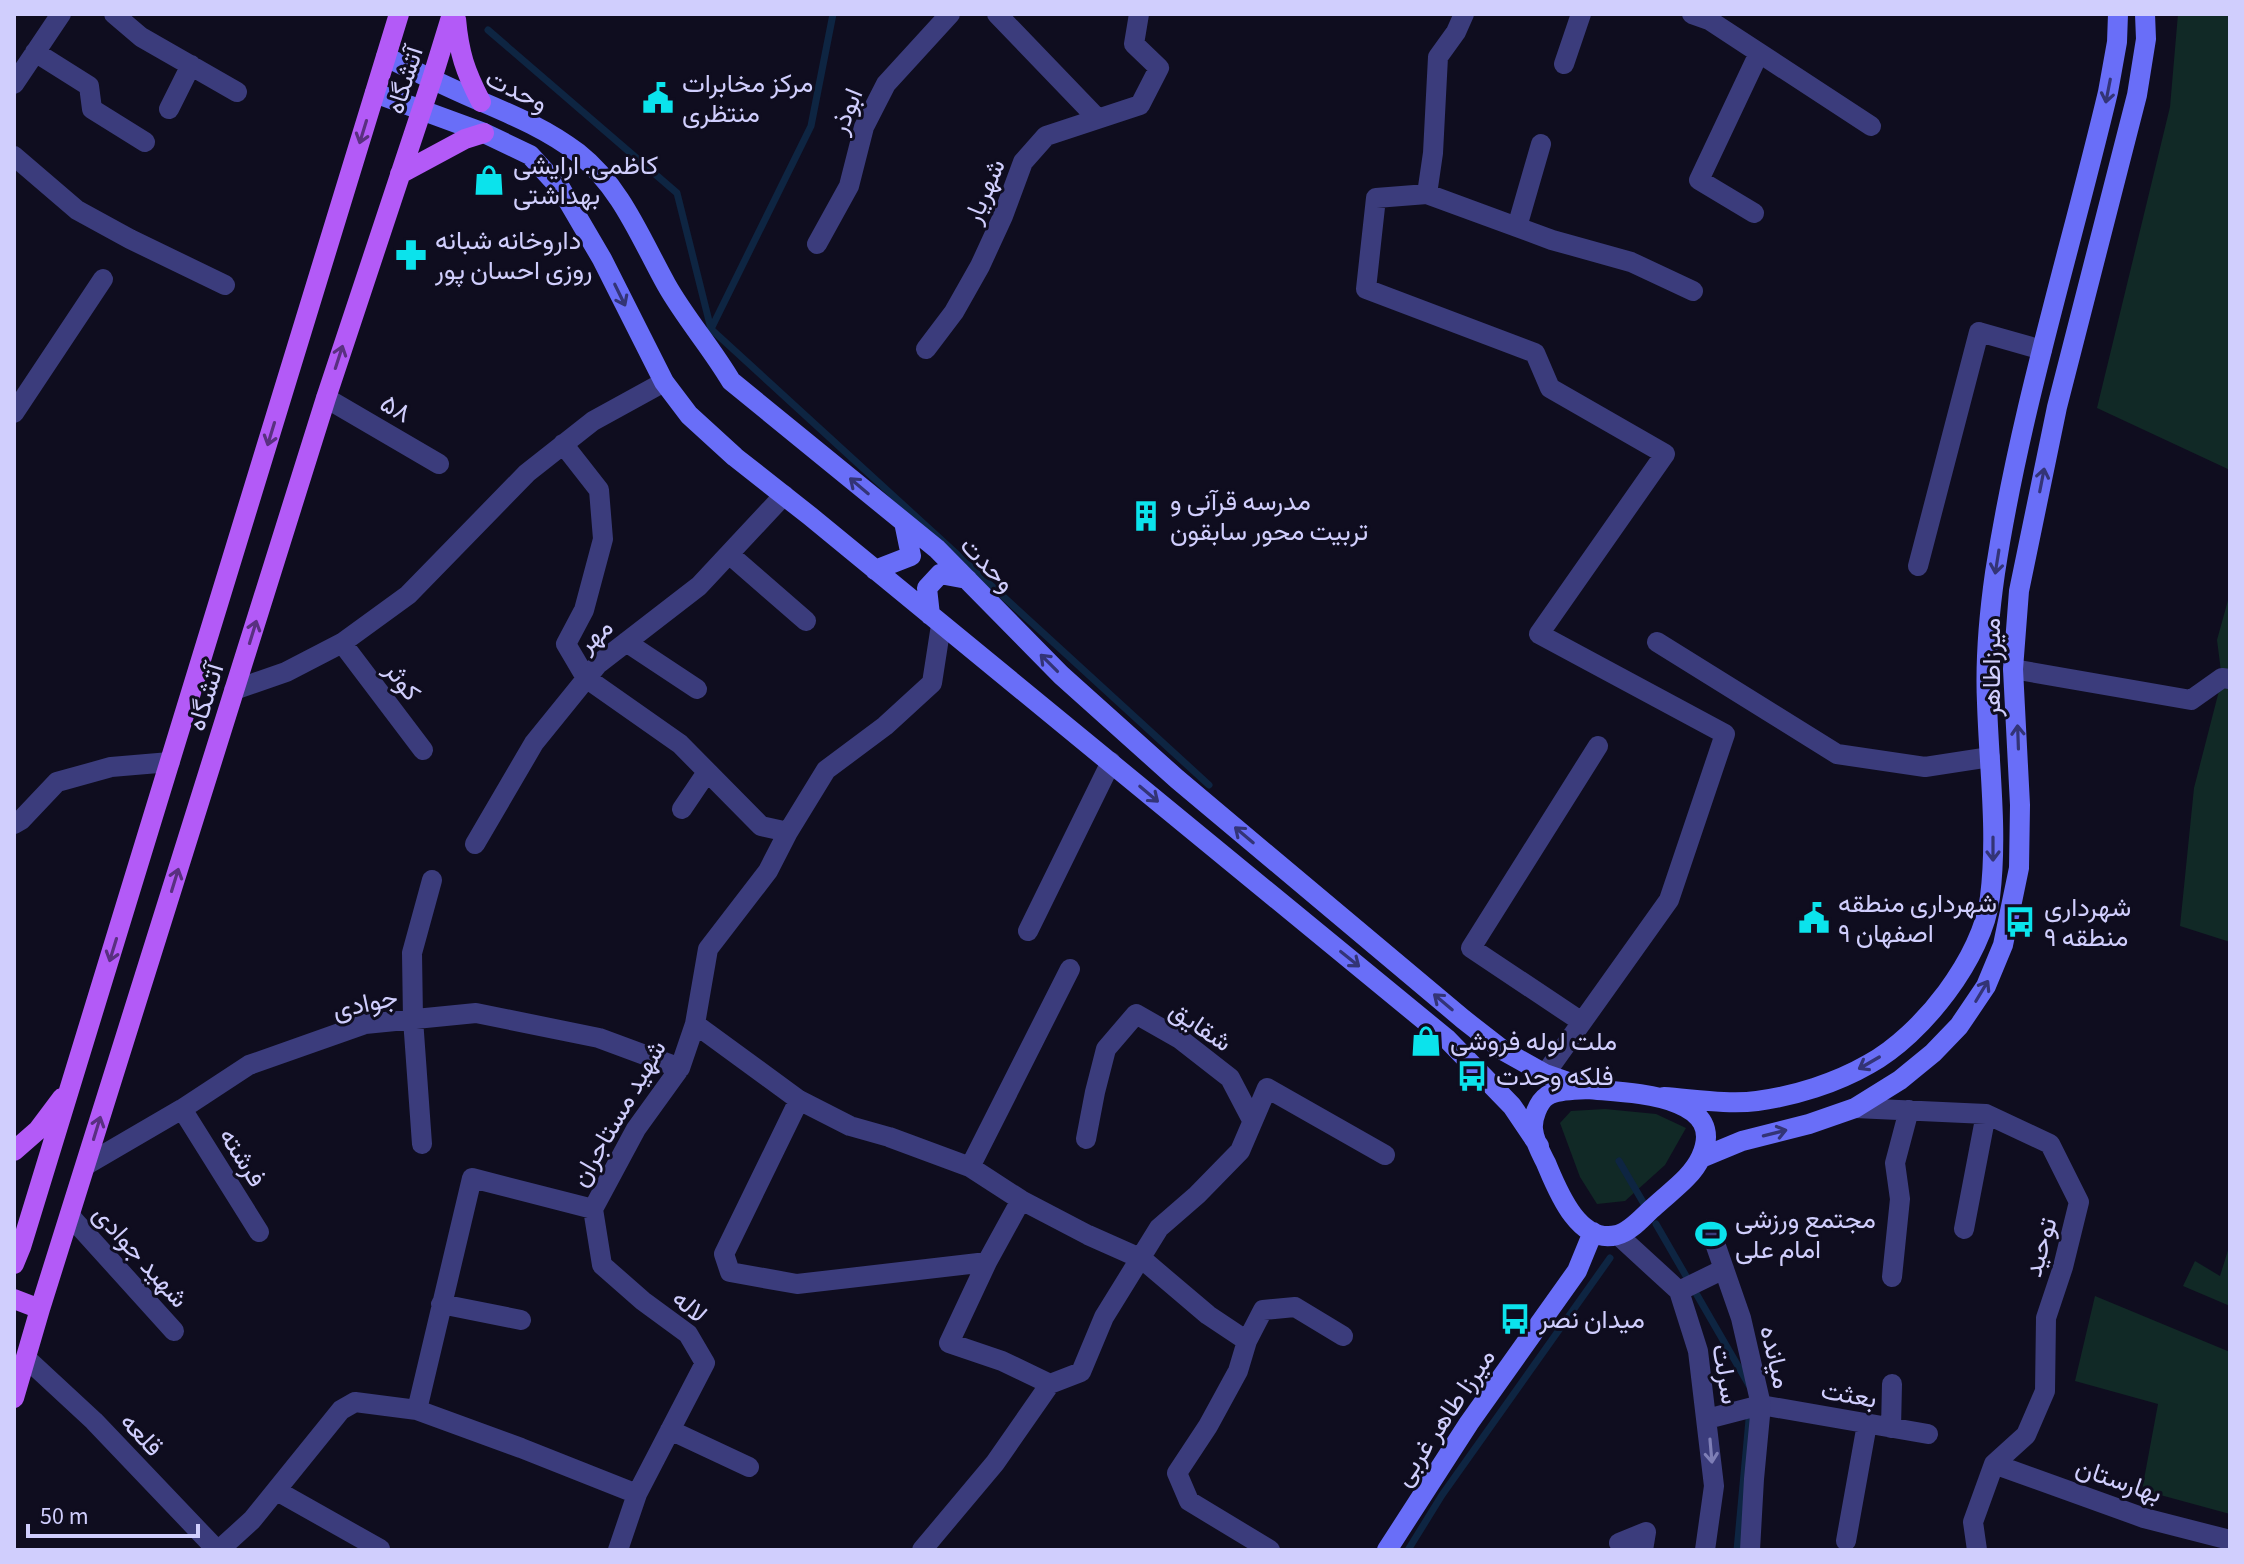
<svg xmlns="http://www.w3.org/2000/svg" width="2244" height="1564" viewBox="0 0 2244 1564" font-family="'Source Sans 3',Vazirmatn,sans-serif">
<style>
.green{fill:#112926}
.lines{fill:none;stroke-linecap:round;stroke-linejoin:round}
.stream{stroke:#0e2542;stroke-width:7}
.minor{stroke:#3b3c7c;stroke-width:20}
.tertiary{stroke:#3b3c7c;stroke-width:20}
.secondary{stroke:#696ef8;stroke-width:20}
.primary{stroke:#b35af7;stroke-width:20}
.oneway{stroke:#333476}
.oneway2{stroke:#593080}
.oneway3{stroke:#7e7eb6}
.labels{text-anchor:middle;stroke-width:6;stroke-linejoin:round;paint-order:stroke}
.street-label{font-size:26px;fill:#d0cefd;stroke:#0f0d1f}
.poi-label{font-size:26px;fill:#d0cefd;stroke:#0f0d1f;text-anchor:start}
</style>
<rect width="100%" height="100%" fill="#0f0d1f"/>
<path class="green" d="M2178 14H2230V470L2097 408 2170 107Z
M2230 593V942L2180 926 2194 788 2222 679 2217 640Z
M1605 1109 1656 1114 1686 1128 1665 1165 1625 1201 1597 1204 1580 1177 1560 1123 1571 1111Z
M2230 1244V1306L2183 1286 2195 1261 2220 1276Z
M2095 1296 2230 1352V1514L2142 1490 2158 1404 2075 1381Z"/>
<g class="lines">
<path class="stream" d="M488 30 677 193 711 329 1209 785
M711 329 811 126 833 14
M1619 1161 1647 1209
M1656 1224 1749 1385
M1408 1550 1442 1495 1610 1258
M1737 1550 1750 1409"/>
<path class="minor" d="M114 14 141 37 237 92
M997 14 1097 118
M1464 14 1456 32 1438 57 1433 153 1427 194 1376 198 1366 289 1535 353 1550 388 1665 454 1539 634 1725 734 1669 900 1545 1074
M1692 14 1709 20 1871 126
M35 52 89 86 92 109 145 142
M1564 64 1581 14
M14 84 61 14
M169 109 191 65
M14 156 77 210 130 239 225 285
M1427 194 1552 240 1631 262 1693 291
M1754 213 1699 180 1759 53
M1517 227 1541 144
M817 244 849 186 864 127 886 84 950 14
M926 349 954 312 980 266 1003 216 1023 162 1046 136 1140 105 1159 68 1134 44 1139 14
M326 398 439 464
M14 413 103 279
M563 444 599 490 603 539 584 610 566 644 586 678 680 744 761 826 788 832
M729 554 806 621
M1918 566 1979 332 2042 350
M626 642 697 689
M1657 642 1837 754 1925 767 1990 757
M342 643 423 750
M2013 669 2191 700 2222 678 2230 679
M234 690 286 672 342 643 408 595 527 473 593 421 664 382
M682 809 707 772
M14 824 21 820 57 782 111 767 170 762
M475 844 534 743 598 664 699 586 784 495
M1028 931 1111 762
M1582 1022 1471 948 1598 746
M695 1024 799 1100 850 1126 889 1137 970 1167 1021 1200 1088 1235 1142 1259 1208 1315 1247 1341
M799 1100 724 1254 730 1272 797 1284 987 1262
M1855 1108 1986 1114 2050 1144 2079 1202 2063 1267 2046 1318 2045 1391 2026 1435 1994 1464 1973 1522 1977 1550
M182 1109 259 1232
M1086 1139 1095 1092 1106 1049 1136 1014 1180 1039 1230 1078 1252 1120
M422 1144 413 1019 412 953 432 880
M86 1165 182 1109 249 1065 365 1024 476 1013 599 1038 680 1068
M970 1167 1070 969
M1021 1200 987 1262 949 1343 1002 1361 1050 1384 1081 1372 1104 1317 1159 1228 1197 1195 1240 1151 1267 1088 1385 1155
M593 1209 602 1265 643 1301 688 1334 705 1363 637 1494
M70 1216 174 1331
M1964 1229 1986 1114
M1892 1277 1900 1199 1895 1163 1909 1110
M441 1304 521 1320
M26 1358 94 1421 217 1550
M1761 1405 1928 1434
M417 1410 472 1178 593 1209 636 1129 680 1068 695 1024 708 949 768 871 788 832 826 770 885 726 932 683 941 625
M1891 1428 1892 1384
M670 1430 749 1467
M1994 1464 2144 1518 2230 1540
M277 1491 380 1549
M1846 1541 1867 1424
M1619 1543 1646 1532 1643 1550
M219 1550 252 1520 341 1410 355 1402 417 1410 521 1448 637 1494 618 1550
M922 1550 995 1463 1050 1384
M1270 1550 1189 1501 1177 1473 1208 1426 1238 1371 1247 1341 1263 1310 1295 1307 1343 1336"/>
<path class="tertiary" d="M1710 1229 1741 1318 1761 1405 1754 1479 1750 1550
M1618 1235 1679 1291 1698 1351 1714 1486 1705 1550
M1679 1291 1724 1269
M1707 1419 1761 1405"/>
<path class="secondary" d="M386 57C417 72 449 88 480 101 515 116 548 130 578 153 621 187 640 237 666 284 685 318 711 347 731 381L937 549 1061 675 1177 779 1463 1019 1504 1051 1545 1074 1588 1089
M375 93 484 133 530 155 561 189 602 259 664 382 689 415 735 457 810 516 1447 1039 1512 1106 1539 1146
M875 570 911 556 904 522
M930 615 927 588 940 574 967 579
M1588 1089C1625 1093 1730 1093 1701 1157 1692 1177 1671 1191 1655 1206 1644 1215 1631 1232 1617 1235 1578 1245 1557 1189 1546 1163 1541 1153 1534 1141 1533 1129 1532 1119 1538 1102 1547 1096 1557 1089 1577 1090 1588 1089Z
M1664 1097C1693 1099 1729 1105 1757 1101 1795 1096 1836 1083 1869 1064 1922 1035 1983 957 1990 897 1998 832 1989 768 1987 703 1985 660 1989 615 1995 573 2020 410 2070 252 2108 92L2117 42 2118 14
M1701 1158 1742 1141 1809 1124 1855 1108 1900 1080 1933 1053 1959 1026 1986 986 2003 945 2019 868 2020 805 2013 669 2019 591 2057 407 2137 95 2146 39 2145 14
M1387 1550 1469 1423 1577 1271 1593 1232"/>
<path class="primary" d="M456 19C459 53 465 71 481 102
M400 174 465 139 484 133
M14 1151 38 1130 62 1098
M14 1264 21 1247 59 1123 399 14
M14 1299 40 1309
M14 1398 40 1309 326 398 432 79 452 14"/>
</g>
<defs><path id="oneway-shaft" d="M-6 0H5M1.5-3L5.5 0L1.5 3" fill="none" stroke-width="1.6" stroke-linecap="round" stroke-linejoin="round" transform="scale(2)"/></defs>
<g class="oneway">
<use href="#oneway-shaft" transform="translate(2108 91) rotate(101)"/>
<use href="#oneway-shaft" transform="translate(620 295) rotate(64)"/>
<use href="#oneway-shaft" transform="translate(2042 480) rotate(-79)"/>
<use href="#oneway-shaft" transform="translate(859 486) rotate(-140)"/>
<use href="#oneway-shaft" transform="translate(1997 562) rotate(99)"/>
<use href="#oneway-shaft" transform="translate(1049 663) rotate(-135)"/>
<use href="#oneway-shaft" transform="translate(2018 737) rotate(-92)"/>
<use href="#oneway-shaft" transform="translate(1149 794) rotate(40)"/>
<use href="#oneway-shaft" transform="translate(1244 835) rotate(-140)"/>
<use href="#oneway-shaft" transform="translate(1993 849) rotate(90)"/>
<use href="#oneway-shaft" transform="translate(1350 959) rotate(39)"/>
<use href="#oneway-shaft" transform="translate(1982 991) rotate(-59)"/>
<use href="#oneway-shaft" transform="translate(1443 1002) rotate(-140)"/>
<use href="#oneway-shaft" transform="translate(1869 1063) rotate(150)"/>
<use href="#oneway-shaft" transform="translate(1775 1133) rotate(-14)"/>
</g>
<g class="oneway2">
<use href="#oneway-shaft" transform="translate(363 132) rotate(107)"/>
<use href="#oneway-shaft" transform="translate(339 357) rotate(-72)"/>
<use href="#oneway-shaft" transform="translate(271 434) rotate(107)"/>
<use href="#oneway-shaft" transform="translate(253 632) rotate(-73)"/>
<use href="#oneway-shaft" transform="translate(175 880) rotate(-73)"/>
<use href="#oneway-shaft" transform="translate(113 950) rotate(107)"/>
<use href="#oneway-shaft" transform="translate(97 1128) rotate(-73)"/>
</g>
<use class="oneway3" href="#oneway-shaft" transform="translate(1711 1451) rotate(85)"/>
<defs>
<symbol id="civic-bare" viewBox="-9 -9 18 18"><path d="M-.6-6.5H3V-4.5H.6V-3L4-1V1h2V6H-6V1h2V-1L-.6-3ZM-1.2 2.5V6h2.4V2.5Z" fill="#0be3ec" stroke="#0f0d1f" stroke-width="2.5" paint-order="stroke"/></symbol>
<symbol id="shop-bare" viewBox="-9 -9 18 18"><path d="M-5-2.5h2.3a2.7 3.5 0 0 1 5.4 0H5L5.5 6h-11ZM-1.5-2.5h3a1.5 2.3 0 0 0-3 0Z" fill="#0be3ec" stroke="#0f0d1f" stroke-width="2.5" paint-order="stroke"/></symbol>
<symbol id="pharmacy-bare" viewBox="-9 -9 18 18"><path d="M-2-6h4v4h4v4h-4v4h-4v-4h-4v-4h4Z" fill="#0be3ec" stroke="#0f0d1f" stroke-width="2.5" paint-order="stroke"/></symbol>
<symbol id="building-bare" viewBox="-9 -9 18 18"><path d="M-4-6H4V6H1V3H-1V6H-4ZM-2.5-4.3h1.7v1.8h-1.7ZM.8-4.3h1.7v1.8H.8ZM-2.5-1h1.7V.8h-1.7ZM.8-1h1.7V.8H.8Z" fill="#0be3ec" stroke="#0f0d1f" stroke-width="2.5" paint-order="stroke"/></symbol>
<symbol id="bus-bare" viewBox="-9 -9 18 18"><path d="M-5-6H5V4H4V6H2V4H-2V6H-4V4H-5ZM-3.5-4V0h7V-4ZM-3.5 1.2v1.5H-2V1.2ZM2 1.2v1.5H3.5V1.2Z" fill="#0be3ec" stroke="#0f0d1f" stroke-width="2.5" paint-order="stroke"/></symbol>
<symbol id="stadium-bare" viewBox="-9 -9 18 18"><path d="M0-5a6.5 5 0 1 0 0 10a6.5 5 0 1 0 0-10ZM-3.5-1.8h7v3.6h-7Z" fill="#0be3ec" stroke="#0f0d1f" stroke-width="2.5" paint-order="stroke"/></symbol>
</defs>
<g fill-rule="evenodd">
<use href="#civic-bare" x="636" y="76" width="44" height="44"/>
<use href="#shop-bare" x="467" y="158" width="44" height="44"/>
<use href="#pharmacy-bare" x="389" y="233" width="44" height="44"/>
<use href="#building-bare" x="1124" y="494" width="44" height="44"/>
<use href="#civic-bare" x="1792" y="896" width="44" height="44"/>
<use href="#bus-bare" x="1998" y="900" width="44" height="44"/>
<use href="#shop-bare" x="1404" y="1019" width="44" height="44"/>
<use href="#bus-bare" x="1450" y="1054" width="44" height="44"/>
<use href="#stadium-bare" x="1689" y="1212" width="44" height="44"/>
<use href="#bus-bare" x="1493" y="1297" width="44" height="44"/>
</g>
<g class="labels">
<g class="street-label">
<text transform="translate(404 80) rotate(-72)" y="9">آتشگاه</text>
<text transform="translate(517 90) rotate(26)" y="9">وحدت</text>
<text transform="translate(846 111) rotate(-68)" y="9">ابوذر</text>
<text transform="translate(984 191) rotate(-67)" y="9">شهریار</text>
<text transform="translate(396 408) rotate(30)" y="9">۵۸</text>
<text transform="translate(988 564) rotate(46)" y="9">وحدت</text>
<text transform="translate(595 635) rotate(-41)" y="9">مهر</text>
<text transform="translate(1991 667) rotate(-90)" y="9">میرزاطاهر</text>
<text transform="translate(403 681) rotate(53)" y="9">کوثر</text>
<text transform="translate(205 697) rotate(-73)" y="9">آتشگاه</text>
<text transform="translate(365 1003) rotate(-12)" y="9">جوادی</text>
<text transform="translate(1201 1026) rotate(34)" y="9">شقایق</text>
<text transform="translate(618 1113) rotate(-60)" y="9">شهید مستاجران</text>
<text transform="translate(243 1157) rotate(58)" y="9">فرشته</text>
<text transform="translate(2040 1247) rotate(-74)" y="9">توحید</text>
<text transform="translate(141 1256) rotate(48)" y="9">شهید جوادی</text>
<text transform="translate(690 1306) rotate(41)" y="9">لاله</text>
<text transform="translate(1776 1357) rotate(77)" y="9">میانده</text>
<text transform="translate(1726 1374) rotate(80)" y="9">سرلت</text>
<text transform="translate(1849 1394) rotate(10)" y="9">بعثت</text>
<text transform="translate(1444 1417) rotate(-56)" y="9">میرزا طاهر غربی</text>
<text transform="translate(142 1434) rotate(47)" y="9">قلعه</text>
<text transform="translate(2119 1480) rotate(19)" y="9">بهارستان</text>
</g>
<g class="poi-label">
<text x="682" y="92">مرکز مخابرات<tspan x="682" dy="30">منتظری</tspan></text>
<text x="513" y="174">کاظمی. ارایشی<tspan x="513" dy="30">بهداشتی</tspan></text>
<text x="435" y="249">داروخانه شبانه<tspan x="435" dy="30">روزی احسان پور</tspan></text>
<text x="1170" y="510">مدرسه قرآنی و<tspan x="1170" dy="30">تربیت محور سابقون</tspan></text>
<text x="1838" y="912">شهرداری منطقه<tspan x="1838" dy="30">۹ اصفهان</tspan></text>
<text x="2044" y="916">شهرداری<tspan x="2044" dy="30">منطقه ۹</tspan></text>
<text x="1450" y="1050">ملت لوله فروشی</text>
<text x="1496" y="1085">فلکه وحدت</text>
<text x="1735" y="1228">مجتمع ورزشی<tspan x="1735" dy="30">امام علی</tspan></text>
<text x="1539" y="1328">میدان نصر</text>
</g>
</g>
<rect width="2244" height="1564" fill="none" stroke="#d0cefd" stroke-width="32"/>
<path d="M28 1524v12h170v-12" fill="none" stroke="#d0cefd" stroke-width="4"/>
<text x="40" y="1524" font-size="24" fill="#d0cefd" stroke="#0f0d1f" stroke-width="6" paint-order="stroke">50 m</text>
</svg>
